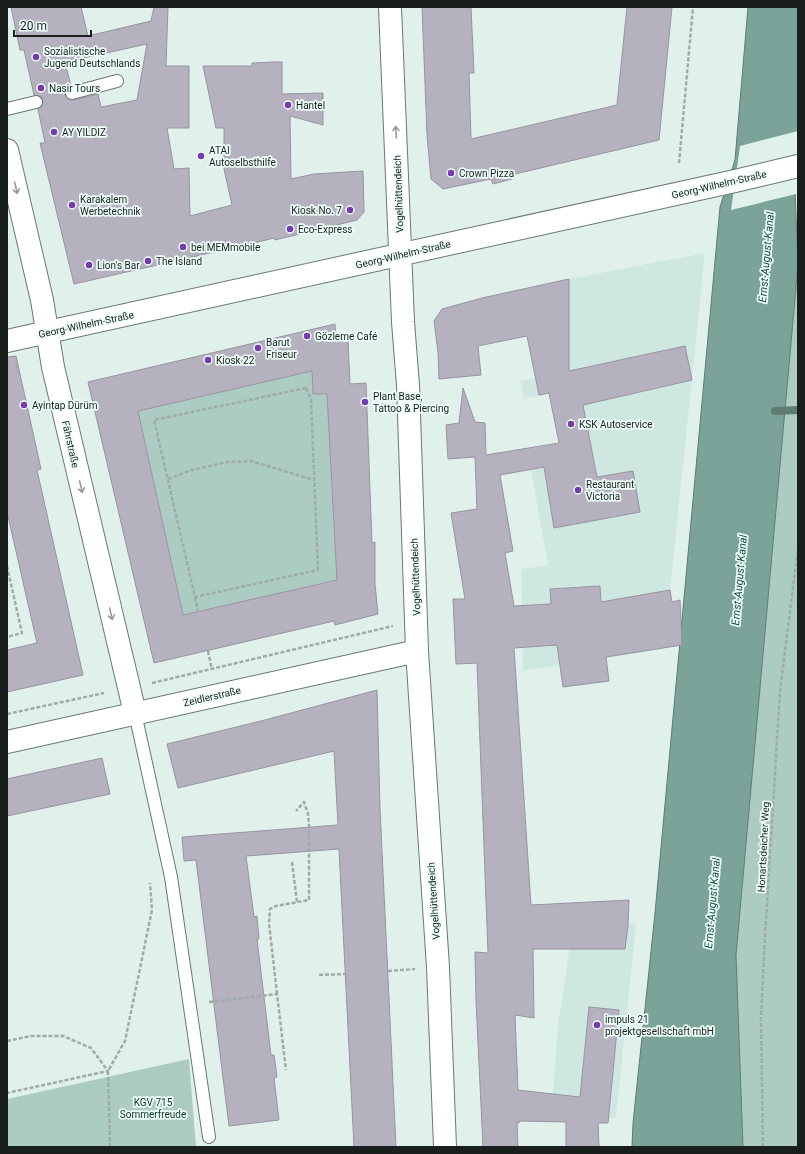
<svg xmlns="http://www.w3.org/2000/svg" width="805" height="1154" viewBox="0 0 805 1154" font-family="Roboto,sans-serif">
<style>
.built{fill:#cee7e0}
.green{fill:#acccc3}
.water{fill:#7ba399;stroke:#5e7b74}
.pier{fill:#e0f1ec}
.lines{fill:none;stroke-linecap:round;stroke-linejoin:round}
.stream{stroke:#5e7b74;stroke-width:8}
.building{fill:#b6b1be;stroke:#98939f;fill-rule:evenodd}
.lane-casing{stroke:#697874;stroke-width:14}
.street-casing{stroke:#697874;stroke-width:24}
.secondary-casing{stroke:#697874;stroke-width:24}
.path{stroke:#9eaca8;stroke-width:2.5;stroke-dasharray:4 2;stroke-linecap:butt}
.lane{stroke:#fff;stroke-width:12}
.street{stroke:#fff;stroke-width:22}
.secondary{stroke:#fff;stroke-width:22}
.oneway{stroke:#989a99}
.poi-dot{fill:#763ab0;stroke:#edfef9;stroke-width:1.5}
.labels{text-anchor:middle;stroke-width:3.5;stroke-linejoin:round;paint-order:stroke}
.poi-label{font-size:10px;fill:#191f1d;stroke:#edfef9;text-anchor:start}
.street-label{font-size:10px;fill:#191f1d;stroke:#edfef9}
.park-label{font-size:10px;fill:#0b332b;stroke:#edfef9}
.water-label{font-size:11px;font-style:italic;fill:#0d483d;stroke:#edfef9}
</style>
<rect width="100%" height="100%" fill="#e0f1ec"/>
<path class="built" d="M705 253 664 649 523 671 521 569 548 565 531 470 476 479 475 457 562 444 549 394 524 399 521 381 569 371V279Z
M636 924 616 1118 551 1121 558 1025 573 926Z"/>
<path class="green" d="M798 265V1147H743L736 955Z
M312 371 313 394H327L341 591 333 593 330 581 194 613 184 620 138 411Z
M189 1059 196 1147H7V1099Z"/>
<path class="water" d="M748 7H798V142L795 189 798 265 736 955 743 1147H632L633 1123 655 913 720 207 735 160Z"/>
<path class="pier" d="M798 131 796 194 731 210 740 146Z"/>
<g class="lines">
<path class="stream" d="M775 411 798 410"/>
</g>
<path class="building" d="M11 7H81L88 36 151 21 154 7H168L166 66H189V128H167L174 169 189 168 190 216 232 205 224 169V128H216L203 66H252V63L272 62H282V94L323 93V125L290 116 291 179 314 174 363 171 364 212 357 220 275 240 274 238 258 242 74 284 40 143H45L38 109 41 107 43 101 41 97 34 95 24 50H20ZM147 44 137 100 101 107 98 94 74 100 66 98 65 95V91L67 87 71 86 65 62Z
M422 7H471L474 73H469L471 139 617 105 627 7H672L659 140 511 175 512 179 493 184 491 179 443 189 431 179 427 135Z
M569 279V371L685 346 692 380 583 405 597 477 633 471 640 512 554 528 544 467 500 475 513 551 505 553 514 606 551 604 550 589 600 586 601 602 670 590 672 602 680 600 682 645 606 657 609 681 563 687 557 645 514 648 531 905 629 900 628 925 625 949H533L534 1018 515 1015 518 1090 580 1097 589 1007 619 1010 608 1123H598L599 1147H566V1122L519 1121V1123H517L518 1147H483L476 1001 475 952 488 953 487 926 477 663 456 664 453 599H465L451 513 477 509 475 457 448 459 446 425 459 423 463 388 475 422 485 423 486 455 559 443 549 393 539 395 527 336 478 346 481 375 439 379 438 352 434 321 442 309 482 298Z
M335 324 336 341 348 340 350 384 366 383 372 543 375 542V584L378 614 335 625 334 621 154 663 88 382ZM312 371 313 394H327L337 580 183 615 138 411Z
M16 356 41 469 37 470 83 675 7 692V650L37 643 7 512V357Z
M377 690 380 808 396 1147H354L339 849 246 856 254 917 257 916 259 939H257L271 1055H274L277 1077 274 1078 279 1120 229 1126 196 860 184 861 182 837 338 825 334 751 178 788 167 744 261 721Z
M102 758 110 794 7 816V779Z"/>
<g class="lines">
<defs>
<path id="lane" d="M72 93 117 81
M7 109 36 102
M135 713 171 877 209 1137"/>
<path id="street" d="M390 7 403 322 408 385 417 651 438 967 445 1147
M7 150 42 300 53 367 135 713
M7 742 417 651"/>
<path id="secondary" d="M7 341 735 181 798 166"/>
</defs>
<use href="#lane" class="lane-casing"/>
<use href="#street" class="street-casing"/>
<use href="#secondary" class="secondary-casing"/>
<path class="path" d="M679 163 693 7
M16 364 20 376
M306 388 311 399 318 570 195 597 154 420Z
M168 479 192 470 227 462 251 461 314 480
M7 566 22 633 7 637
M195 597 198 612
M208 651 212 670
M152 683 393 626
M7 714 104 693
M292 862 297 902
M388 971 415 969
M319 975 345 974
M277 994 269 923 270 909 276 906 309 900V823L308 814 304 802 296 811
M209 1002 277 994 286 1070
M7 1041 31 1036H63L91 1048 108 1071 7 1093
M110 1147 108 1071 125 1041 152 910 150 883
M763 1147 761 1018 765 937 780 691 798 548"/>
<use href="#lane" class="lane"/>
<use href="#street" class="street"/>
<use href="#secondary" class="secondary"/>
</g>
<defs><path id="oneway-shaft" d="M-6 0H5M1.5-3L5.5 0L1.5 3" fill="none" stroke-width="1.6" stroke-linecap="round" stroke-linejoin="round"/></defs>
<g class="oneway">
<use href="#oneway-shaft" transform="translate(396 132) rotate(-93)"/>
<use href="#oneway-shaft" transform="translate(16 188) rotate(77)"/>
<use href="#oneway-shaft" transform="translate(81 487) rotate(77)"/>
<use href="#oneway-shaft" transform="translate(111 614) rotate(77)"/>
</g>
<g class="poi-dot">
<circle cx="36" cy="57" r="4"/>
<circle cx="41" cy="88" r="4"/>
<circle cx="288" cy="105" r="4"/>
<circle cx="54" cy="132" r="4"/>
<circle cx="201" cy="156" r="4"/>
<circle cx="451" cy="173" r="4"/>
<circle cx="72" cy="205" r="4"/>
<circle cx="350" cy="210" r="4"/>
<circle cx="290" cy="229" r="4"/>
<circle cx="183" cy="247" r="4"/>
<circle cx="148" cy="261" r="4"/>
<circle cx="89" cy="265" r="4"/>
<circle cx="307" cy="336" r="4"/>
<circle cx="258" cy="348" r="4"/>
<circle cx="208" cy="360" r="4"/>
<circle cx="365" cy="402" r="4"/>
<circle cx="24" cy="405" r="4"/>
<circle cx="571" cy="424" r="4"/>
<circle cx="578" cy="490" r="4"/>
<circle cx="597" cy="1025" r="4"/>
</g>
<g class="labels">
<g class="poi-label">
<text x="44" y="55">Sozialistische<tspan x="44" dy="12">Jugend Deutschlands</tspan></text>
<text x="49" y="92">Nasir Tours</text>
<text x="296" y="109">Hantel</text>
<text x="62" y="136">AY YILDIZ</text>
<text x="209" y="154">ATAI<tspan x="209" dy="12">Autoselbsthilfe</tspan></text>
<text x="459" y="177">Crown Pizza</text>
<text x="80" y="203">Karakalem<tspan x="80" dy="12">Werbetechnik</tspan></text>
<text x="342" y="214" text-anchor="end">Kiosk No. 7</text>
<text x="298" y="233">Eco-Express</text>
<text x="191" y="251">bei MEMmobile</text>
<text x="156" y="265">The Island</text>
<text x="97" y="269">Lion's Bar</text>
<text x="315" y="340">Gözleme Café</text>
<text x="266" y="346">Barut<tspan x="266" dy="12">Friseur</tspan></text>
<text x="216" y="364">Kiosk 22</text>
<text x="373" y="400">Plant Base,<tspan x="373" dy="12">Tattoo &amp; Piercing</tspan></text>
<text x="32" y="409">Ayintap Dürüm</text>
<text x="579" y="428">KSK Autoservice</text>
<text x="586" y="488">Restaurant<tspan x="586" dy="12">Victoria</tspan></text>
<text x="605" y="1023">impuls 21<tspan x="605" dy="12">projektgesellschaft mbH</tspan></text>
</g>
<g class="street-label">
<text transform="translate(719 184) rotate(-13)" y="4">Georg-Wilhelm-Straße</text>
<text transform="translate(398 194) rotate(-92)" y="4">Vogelhüttendeich</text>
<text transform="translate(403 254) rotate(-13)" y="4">Georg-Wilhelm-Straße</text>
<text transform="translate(86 324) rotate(-12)" y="4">Georg-Wilhelm-Straße</text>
<text transform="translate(71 444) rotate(77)" y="4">Fährstraße</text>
<text transform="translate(415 577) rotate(-92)" y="4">Vogelhüttendeich</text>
<text transform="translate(212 696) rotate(-13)" y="4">Zeidlerstraße</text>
<text transform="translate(763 847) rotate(-87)" y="4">Honartsdeicher Weg</text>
<text transform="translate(433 901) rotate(-94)" y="4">Vogelhüttendeich</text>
</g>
<g class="park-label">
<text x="153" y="1106">KGV 715<tspan x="153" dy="12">Sommerfreude</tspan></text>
</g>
<g class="water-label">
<text transform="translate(766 257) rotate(-85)" y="4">Ernst-August-Kanal</text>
<text transform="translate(739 580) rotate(-85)" y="4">Ernst-August-Kanal</text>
<text transform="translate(712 903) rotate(-85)" y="4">Ernst-August-Kanal</text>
</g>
</g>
<rect width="805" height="1154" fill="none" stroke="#191f1d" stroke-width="16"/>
<path d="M14 30v6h77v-6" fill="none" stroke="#191f1d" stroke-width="2"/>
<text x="20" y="30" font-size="12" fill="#191f1d" stroke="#edfef9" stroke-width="3" paint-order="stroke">20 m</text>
</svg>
